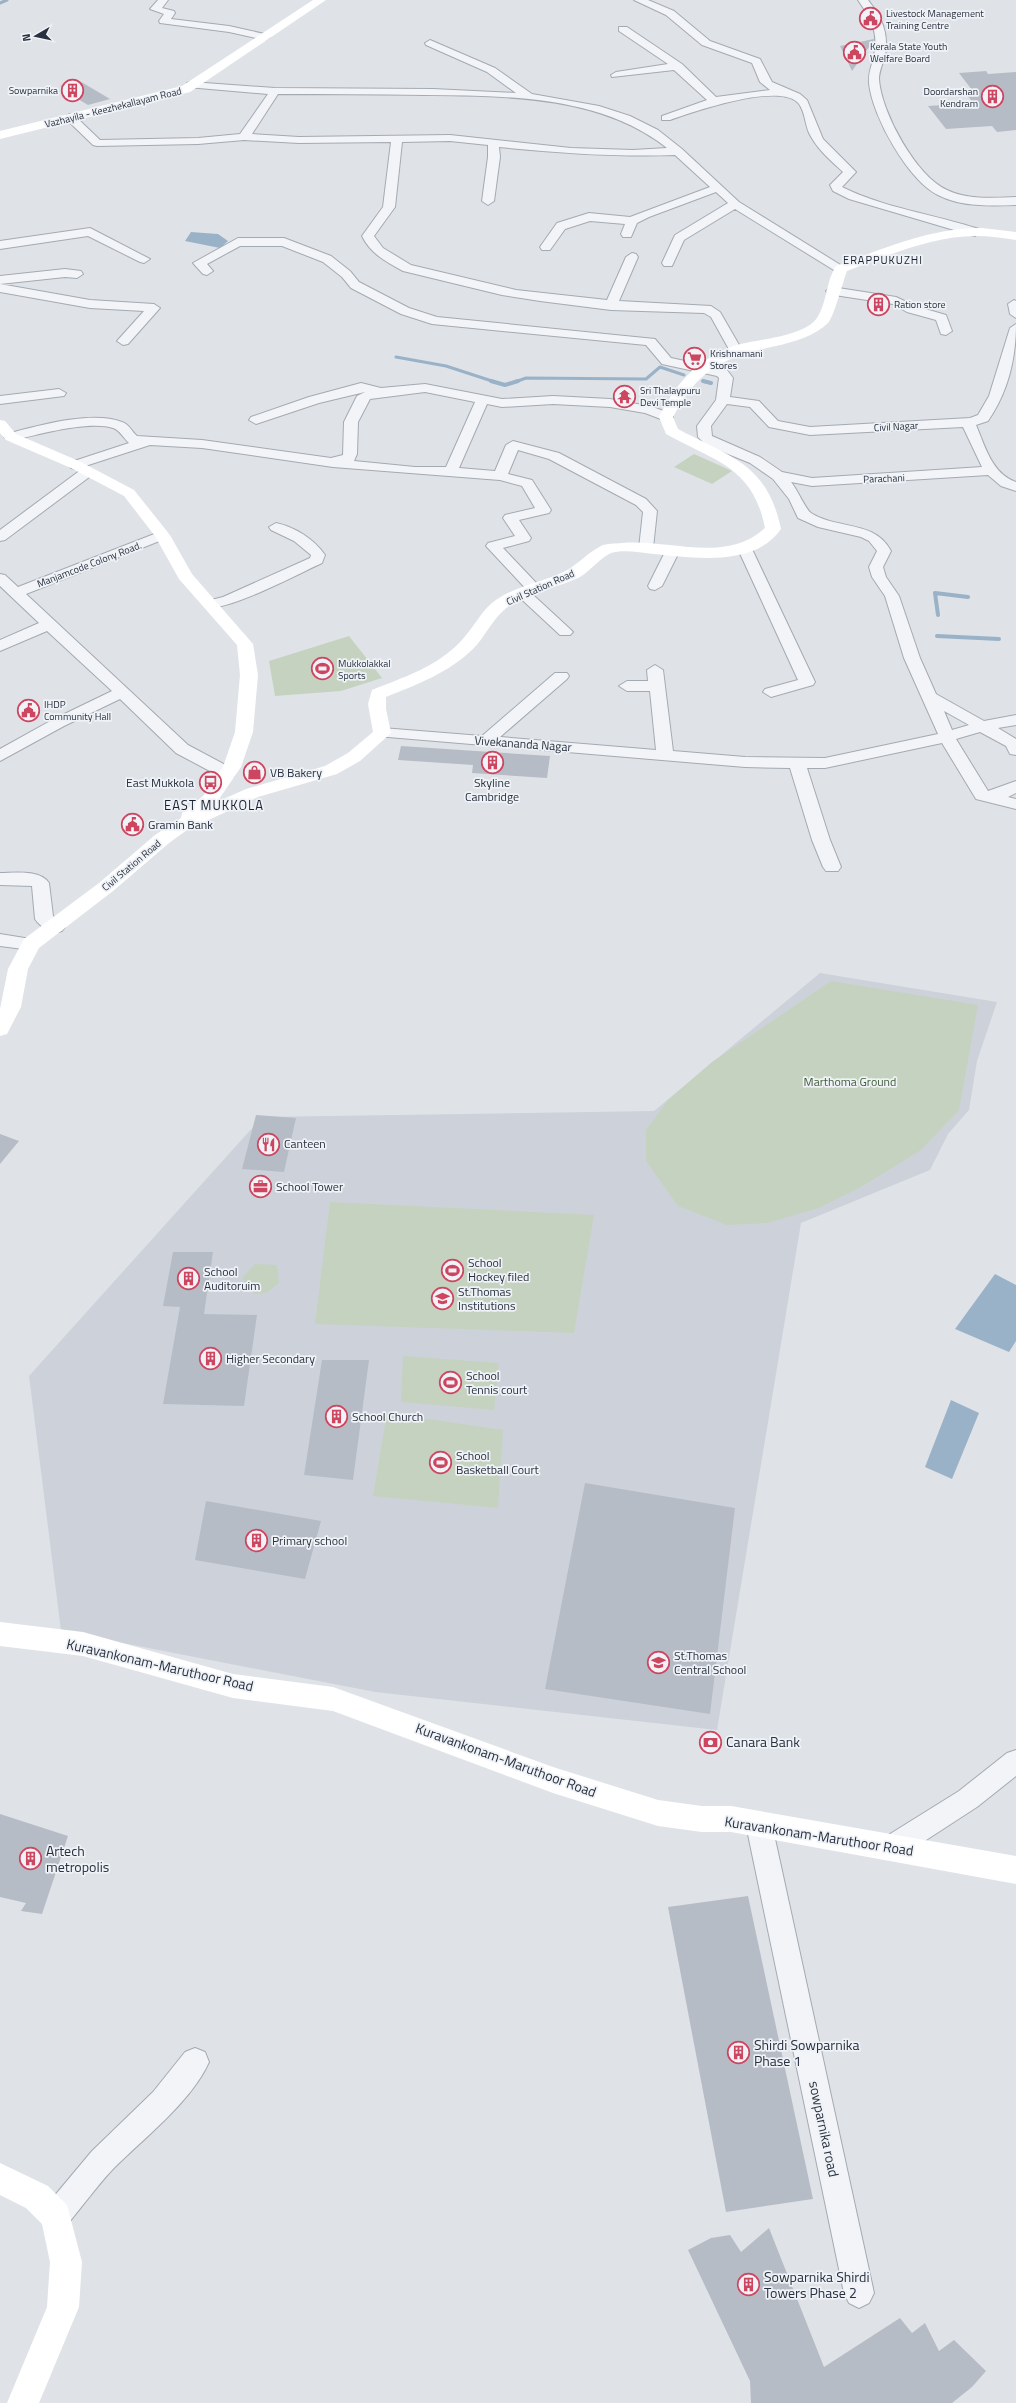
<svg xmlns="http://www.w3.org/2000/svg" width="1016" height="2403" viewBox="0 0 1016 2403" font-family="'Titillium Web',sans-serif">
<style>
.built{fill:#cdd2da}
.green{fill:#c5d2c0}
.water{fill:#9ab2c8}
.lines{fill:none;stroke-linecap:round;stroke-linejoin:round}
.stream-far1{stroke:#9ab2c8;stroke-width:3}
.stream{stroke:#9ab2c8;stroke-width:4}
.building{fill:#b6bcc5}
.street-casing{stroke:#a4aab2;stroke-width:2}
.street{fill:#f2f4f7;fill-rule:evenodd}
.secondary{fill:#fff;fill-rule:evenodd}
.labels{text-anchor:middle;stroke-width:3.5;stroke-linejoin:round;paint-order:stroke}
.far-poi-label{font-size:10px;fill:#28313f;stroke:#eff2f6;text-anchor:start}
.far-street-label{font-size:10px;fill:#28313f;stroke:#eff2f6}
.far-neighbourhood-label{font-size:11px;letter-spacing:1px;fill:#1a2230;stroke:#eff2f6}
.street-label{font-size:12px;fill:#28313f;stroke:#eff2f6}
.poi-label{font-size:12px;fill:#28313f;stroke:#eff2f6;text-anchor:start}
.park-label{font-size:12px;fill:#3e5b36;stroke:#eff2f6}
.neighbourhood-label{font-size:13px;letter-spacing:1px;fill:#1a2230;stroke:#eff2f6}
.near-street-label{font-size:14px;fill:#28313f;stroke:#eff2f6}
.near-poi-label{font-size:14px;fill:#28313f;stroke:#eff2f6;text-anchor:start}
</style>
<rect width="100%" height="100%" fill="#dfe3e8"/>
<path class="built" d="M820 973 997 1002 977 1061 969 1110 948 1134 930 1170 801 1223 717 1730 375 1692 61 1631 29 1376 262 1117 654 1111Z"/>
<path class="green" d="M694 454 732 471 712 484 674 467Z
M349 636 382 678 341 691 275 696 269 661Z
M831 981 978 1005 959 1110 921 1150 861 1187 819 1208 767 1223 727 1225 678 1206 646 1161V1130L668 1100 712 1062Z
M330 1202 594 1215 574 1333 315 1324Z
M255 1264 277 1265 279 1283 266 1293 254 1294 242 1278Z
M403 1356 499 1363 494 1410 401 1402Z
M387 1413 503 1430 498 1508 373 1496Z"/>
<path class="water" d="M191 232 218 234 228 241 220 248 185 241Z
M995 1274 1016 1285V1341L1009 1352 955 1329Z
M951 1400 979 1413 952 1479 925 1467Z"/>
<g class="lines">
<path class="stream-far1" d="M0 3 7 0
M396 357 446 366 495 382
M703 381 706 382
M515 382 526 378 646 379 660 367 684 375"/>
<path class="stream" d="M491 381 505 385 518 381
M703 381 711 383
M938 615 935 593 968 597
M937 636 999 639"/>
</g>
<path class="building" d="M874 39V40L852 71 840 46Z
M986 71 988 74 1016 72V130L997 132 992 126 946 129 928 106 973 103 964 91 972 90 959 73Z
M78 80 110 99 88 105 66 92 69 91 60 86Z
M401 746 550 756 547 778 472 773 473 765 398 760Z
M256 1115 296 1118 284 1172 242 1169Z
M0 1134 19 1141 0 1164Z
M173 1252H213L204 1314 257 1315 244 1406 163 1404 180 1307 163 1306Z
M322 1360H369L353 1480 304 1475Z
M585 1483 735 1508 710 1714 545 1689Z
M206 1501 321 1521 305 1579 195 1560Z
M0 1814 68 1836 42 1914 21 1911 26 1903 0 1897Z
M748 1896 813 2199 726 2212 668 1907Z
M769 2228 824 2367 900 2318 912 2333 925 2323 939 2351 954 2340 986 2371 972 2387 952 2403H751L750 2381 688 2250 711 2238 730 2235 741 2252Z"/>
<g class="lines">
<defs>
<path id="street" d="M158 0H168L162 8 174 11 175 13 171 19 229 26 269 35 270 37 265 40 229 32 160 23 159 21 164 14 150 9Z
M634 0H648L674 11 710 41 760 59 772 82 800 94 807 100 823 139 856 172 842 187C881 207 936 215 979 229L981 232 975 236 971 235 849 199 833 191 830 185 843 172C830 160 817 149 809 133 805 124 805 112 799 104 782 81 693 112 670 120H662V116L707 100 674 70 612 77 611 75 616 72 668 64 619 31V27H627L682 64 716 97 770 90 760 82 752 63 702 45 666 15Z
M858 0H868C882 18 889 33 885 56 883 63 879 71 879 79 881 112 916 176 947 190 968 200 993 198 1016 197V205C990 206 961 207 938 195 908 180 872 116 869 83 868 73 872 65 874 56 879 32 871 19 858 0Z
M430 40 495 68 532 94 599 106 630 116 658 130 682 149 739 202 847 269 845 272H837L735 209 684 240 672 266H664L662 263 675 235 728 203 716 192 649 217 637 223 631 237H623L621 234 625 224 590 221 565 229 550 250H542L540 247 557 223 589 213 630 217 710 187 675 155C616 157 558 153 499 147L500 157 494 201 488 205 482 201 488 157V145L450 141 402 142 395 207 374 236 383 248 411 265 516 290 607 300 626 257 632 253 636 254 638 257 619 301 711 306 720 312 742 350 736 354 731 353 711 317 704 313 611 310 540 301 502 295 403 271C386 262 370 253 362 236L383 207 391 142 299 143 244 140 198 144 97 146 93 145 64 117 70 114 74 115 100 140 198 138 240 134 268 94 187 87V83L191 82 275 88 433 89 516 93 487 72 426 45 425 43ZM278 94C327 94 375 94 424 95 506 96 600 95 667 148L633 150 571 148 450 135 299 137 252 134Z
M90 228 150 259 144 263 140 262 88 236 0 249V241Z
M238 238H284L331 256 350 271 359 282 409 308 437 317 655 339 671 358 727 370 733 378 730 397 759 401 778 421 810 427 970 418 978 415 989 396 1010 328 1016 324C1016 359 1008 392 988 421L976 425C985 446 992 474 1016 482V491L1001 486 988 475 812 486 791 482C797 489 806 510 811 513 838 530 875 520 891 551L883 567 886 577 899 596 920 658 936 694 984 721 1016 715V725L998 728 1016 739V755L1010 754 1006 746 980 732 956 739 988 791 1016 781V793L1008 797 1016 799V809L976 799 942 743 825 768H807L830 840 841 867 838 871H826L823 867 812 840 790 768 745 767 376 736 374 733 376 730 382 728 482 736 555 673H567L569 676 567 679 500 737 656 750 650 691H627L619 686 627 681H648L647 670 655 665 663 670 673 751 745 757 825 758 938 734 904 658 885 596 872 577 869 567 877 551 869 541 861 537 818 527 798 518 789 499 773 479 750 463 706 445 698 437 697 426 716 400 719 378 717 376 662 364 646 345 432 324 401 314 351 288 342 277 323 262 282 246H240L207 264 213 271 207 275 203 274 193 263ZM727 404 750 407 769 427 810 435 963 427 982 467 812 478 782 472 760 457 712 436 711 426ZM944 711 969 725 952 730Z
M65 269 81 271 83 274 77 278 65 277 0 284V276Z
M0 284 90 300 154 304 160 308 128 344 123 345 117 341 144 311 90 308 0 292Z
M832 287 896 297 915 306 946 315 952 331 946 335 941 334 936 320 907 312 893 304 828 294 826 291Z
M1014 300 1016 301V318L1010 314 1008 304Z
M361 383 381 388 425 384 502 399 553 396 610 399 653 407 671 414 673 417 671 420 666 421 645 413 610 407 553 404 502 407 487 404 459 468 495 471 506 445 513 441 559 453 646 499 657 511 653 548 646 552 639 548 643 512 636 505 549 459 518 450 508 474 532 480 551 510 549 513 519 520 531 538 529 541 503 548 542 589 540 592 531 593 570 629 573 632 570 635H560L518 596 516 593 518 590H527L486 546 488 543 515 536 503 518 505 515 535 508 522 486 500 480 333 467 202 448 150 445 76 469 71 468 69 465 71 462 129 443C124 439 120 430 113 428 90 420 35 435 11 441L4 437 6 434C37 426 92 410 122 422 129 424 132 432 137 436L202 440 331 458 343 455 344 422 357 396 365 392 319 403 256 424 249 420 251 417 309 397ZM425 392 475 402 446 467H415L354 461 357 454 358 422 370 399Z
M59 389 66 393 64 396 0 404V396Z
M87 468 94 472 92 475 5 540 0 541V530L82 469Z
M276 523C295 527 314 539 325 555L322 563C300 573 227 612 207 607L204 604 207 601 223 597 310 558 311 555 294 541 271 530 269 527Z
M162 531 169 535 167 538 26 594 188 745 233 769 235 773 233 777H221L176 753 120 699 64 726 0 761V749L52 720 112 691 47 631 0 651V640L39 623 0 586V574L5 575 18 587Z
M744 543 751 547 815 682 813 685 771 697 763 692 765 689 798 680 737 547Z
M672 548 679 552 662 586 655 590 650 589 648 586 665 552Z
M0 873C14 873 40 869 49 883L53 916 65 927 62 931C52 934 41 928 35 919L32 886 0 885Z
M0 934 37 940 40 944 37 948 31 950 0 946Z
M1016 1750V1776L977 1807 900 1857 891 1860 882 1857 878 1848 882 1839 959 1791 1007 1753Z
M759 1813 768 1817 772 1825 874 2293 869 2303 859 2308 849 2303 844 2293 746 1825 750 1817Z
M195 2048 205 2052 209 2062C192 2101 143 2139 113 2169 96 2187 82 2207 66 2226L56 2230 46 2226 42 2216 46 2206 92 2151 153 2092 185 2052Z"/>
</defs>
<use href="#street" class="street-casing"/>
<use href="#street" class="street"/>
<path class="secondary" d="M313 0H326L190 92 0 139V131L182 86Z
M982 228 1016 232V240C1003 238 990 236 976 236 932 236 887 256 847 271 843 281 834 317 828 323 815 336 793 342 776 346 724 357 698 369 673 417L678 429C730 457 767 463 781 529 755 567 693 558 654 554 641 553 624 549 611 553 600 558 590 571 580 577 556 589 523 592 503 611 491 622 484 638 473 649 448 673 418 684 386 697V709L391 733 360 761 337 774 258 797 187 830 169 843 113 891 39 948 28 969 21 1007 7 1034 0 1036V1009L8 969 24 939 99 883 155 835 181 818 182 813 203 796 223 767 235 732 240 675 237 645 179 579 155 536 124 496 71 468 6 440 0 433V420L5 421 16 434 81 462 134 490 170 535 192 574 253 644 258 675 253 732 241 767 217 802 246 789 325 766 348 753 373 732 368 704 372 690C404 677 437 667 461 641 472 630 480 613 492 603 514 585 545 583 569 569 580 562 589 552 601 546 607 543 615 544 622 543 669 539 726 564 765 528 753 466 714 461 666 434L659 417C675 385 696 360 731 347 753 339 803 338 817 318 827 303 826 281 836 266 882 249 933 227 982 228Z
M0 1622 83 1632 233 1674 333 1687 553 1767 658 1800 702 1806H731L1016 1856V1884L731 1832H702L658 1826 553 1793 333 1711 233 1698 83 1656 0 1646Z
M0 2163 48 2186 67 2205 82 2262 79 2307 39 2403H7L47 2307 50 2262 42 2224 26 2208 0 2195Z"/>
</g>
<defs>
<symbol id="civic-ring" viewBox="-11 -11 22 22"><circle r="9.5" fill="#eff2f6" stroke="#cd455e" stroke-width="1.5"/><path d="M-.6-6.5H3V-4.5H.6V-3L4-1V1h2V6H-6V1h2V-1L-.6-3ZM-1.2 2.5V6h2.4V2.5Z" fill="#cd455e"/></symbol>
<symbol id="building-ring" viewBox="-11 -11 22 22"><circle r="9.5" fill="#eff2f6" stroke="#cd455e" stroke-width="1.5"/><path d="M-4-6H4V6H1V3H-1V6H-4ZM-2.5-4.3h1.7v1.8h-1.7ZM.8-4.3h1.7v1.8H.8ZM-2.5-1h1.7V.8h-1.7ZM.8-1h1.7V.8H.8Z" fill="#cd455e"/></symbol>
<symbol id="supermarket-ring" viewBox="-11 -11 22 22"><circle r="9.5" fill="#eff2f6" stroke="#cd455e" stroke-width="1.5"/><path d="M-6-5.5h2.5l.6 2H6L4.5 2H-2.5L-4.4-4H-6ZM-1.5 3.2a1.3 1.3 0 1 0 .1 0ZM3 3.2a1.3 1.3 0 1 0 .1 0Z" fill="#cd455e"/></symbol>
<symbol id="temple-ring" viewBox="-11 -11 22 22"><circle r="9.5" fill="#eff2f6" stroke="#cd455e" stroke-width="1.5"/><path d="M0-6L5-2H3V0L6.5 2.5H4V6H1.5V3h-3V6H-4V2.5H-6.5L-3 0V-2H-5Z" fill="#cd455e"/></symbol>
<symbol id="stadium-ring" viewBox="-11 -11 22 22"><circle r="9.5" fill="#eff2f6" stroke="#cd455e" stroke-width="1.5"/><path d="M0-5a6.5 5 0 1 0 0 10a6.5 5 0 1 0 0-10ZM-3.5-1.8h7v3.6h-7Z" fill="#cd455e"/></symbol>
<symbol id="shop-ring" viewBox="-11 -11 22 22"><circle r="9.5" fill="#eff2f6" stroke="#cd455e" stroke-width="1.5"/><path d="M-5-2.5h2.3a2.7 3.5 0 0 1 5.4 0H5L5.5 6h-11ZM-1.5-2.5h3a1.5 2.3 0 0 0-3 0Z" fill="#cd455e"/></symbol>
<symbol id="bus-ring" viewBox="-11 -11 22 22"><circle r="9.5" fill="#eff2f6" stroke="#cd455e" stroke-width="1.5"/><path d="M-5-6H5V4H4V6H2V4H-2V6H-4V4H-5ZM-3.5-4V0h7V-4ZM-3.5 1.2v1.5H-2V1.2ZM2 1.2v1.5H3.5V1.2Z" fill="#cd455e"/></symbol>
<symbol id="restaurant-ring" viewBox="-11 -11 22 22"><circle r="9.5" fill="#eff2f6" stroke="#cd455e" stroke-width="1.5"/><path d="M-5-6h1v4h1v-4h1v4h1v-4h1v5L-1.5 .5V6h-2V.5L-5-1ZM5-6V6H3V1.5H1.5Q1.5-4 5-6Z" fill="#cd455e"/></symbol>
<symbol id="office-ring" viewBox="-11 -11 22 22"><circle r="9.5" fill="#eff2f6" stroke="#cd455e" stroke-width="1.5"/><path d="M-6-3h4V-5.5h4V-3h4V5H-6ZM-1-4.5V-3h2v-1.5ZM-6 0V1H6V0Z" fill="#cd455e"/></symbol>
<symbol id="school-ring" viewBox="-11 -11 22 22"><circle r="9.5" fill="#eff2f6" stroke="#cd455e" stroke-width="1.5"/><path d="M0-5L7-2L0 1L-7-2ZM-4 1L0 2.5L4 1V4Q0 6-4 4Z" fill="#cd455e"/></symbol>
<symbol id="bank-ring" viewBox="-11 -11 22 22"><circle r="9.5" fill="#eff2f6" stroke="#cd455e" stroke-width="1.5"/><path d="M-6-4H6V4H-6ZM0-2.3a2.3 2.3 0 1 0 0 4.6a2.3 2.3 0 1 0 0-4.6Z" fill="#cd455e"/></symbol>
</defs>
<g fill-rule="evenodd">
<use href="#civic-ring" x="858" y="6" width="25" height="25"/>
<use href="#civic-ring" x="842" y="40" width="25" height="25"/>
<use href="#building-ring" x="60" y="78" width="25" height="25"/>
<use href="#building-ring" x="980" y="84" width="25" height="25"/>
<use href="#building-ring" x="866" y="292" width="25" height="25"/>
<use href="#supermarket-ring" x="682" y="346" width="25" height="25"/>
<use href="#temple-ring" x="612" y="384" width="25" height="25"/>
<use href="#stadium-ring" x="310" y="656" width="25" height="25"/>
<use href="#civic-ring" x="16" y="698" width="25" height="25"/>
<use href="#building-ring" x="480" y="750" width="25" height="25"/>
<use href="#shop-ring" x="242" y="760" width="25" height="25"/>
<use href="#bus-ring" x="198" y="770" width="25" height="25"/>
<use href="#civic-ring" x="120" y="812" width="25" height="25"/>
<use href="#restaurant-ring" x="256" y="1132" width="25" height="25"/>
<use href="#office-ring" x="248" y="1174" width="25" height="25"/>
<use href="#stadium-ring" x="440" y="1258" width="25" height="25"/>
<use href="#building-ring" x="176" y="1266" width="25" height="25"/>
<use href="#school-ring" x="430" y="1286" width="25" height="25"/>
<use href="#building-ring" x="198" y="1346" width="25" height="25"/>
<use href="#stadium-ring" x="438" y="1370" width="25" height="25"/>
<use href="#building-ring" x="324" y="1404" width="25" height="25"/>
<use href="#stadium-ring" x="428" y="1450" width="25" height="25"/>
<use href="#building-ring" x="244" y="1528" width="25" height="25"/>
<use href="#school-ring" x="646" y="1650" width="25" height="25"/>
<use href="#bank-ring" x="698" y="1730" width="25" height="25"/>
<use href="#building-ring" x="18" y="1846" width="25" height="25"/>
<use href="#building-ring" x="726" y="2040" width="25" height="25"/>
<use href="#building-ring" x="736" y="2272" width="25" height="25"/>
</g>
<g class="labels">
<g class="far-poi-label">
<text x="886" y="17">Livestock Management<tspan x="886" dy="12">Training Centre</tspan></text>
<text x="870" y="50">Kerala State Youth<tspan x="870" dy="12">Welfare Board</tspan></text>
<text x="58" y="94" text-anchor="end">Sowparnika</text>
<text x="978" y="95" text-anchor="end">Doordarshan<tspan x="978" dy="12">Kendram</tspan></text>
<text x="894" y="308">Ration store</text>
<text x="710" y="357">Krishnamani<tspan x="710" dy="12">Stores</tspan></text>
<text x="640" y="394">Sri Thalaypuru<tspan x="640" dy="12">Devi Temple</tspan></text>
<text x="338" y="667">Mukkolakkal<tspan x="338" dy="12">Sports</tspan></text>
<text x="44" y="708">IHDP<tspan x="44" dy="12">Community Hall</tspan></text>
</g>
<g class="far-street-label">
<text transform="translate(113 107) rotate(-14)" y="4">Vazhayila - Keezhekallayam Road</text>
<text transform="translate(896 426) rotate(-3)" y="4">Civil Nagar</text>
<text transform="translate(884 478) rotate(-2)" y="4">Parachani</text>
<text transform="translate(89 564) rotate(-21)" y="4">Manjamcode Colony Road.</text>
<text transform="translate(540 587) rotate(-24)" y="4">Civil Station Road</text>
<text transform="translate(131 865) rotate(-40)" y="4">Civil Station Road</text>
</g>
<g class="far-neighbourhood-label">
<text x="883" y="264">ERAPPUKUZHI</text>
</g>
<g class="street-label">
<text transform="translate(523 744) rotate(4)" y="4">Vivekananda Nagar</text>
</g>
<g class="poi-label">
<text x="270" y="777">VB Bakery</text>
<text x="194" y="787" text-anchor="end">East Mukkola</text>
<text x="492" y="787" text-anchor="middle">Skyline<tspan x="492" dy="14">Cambridge</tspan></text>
<text x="148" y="829">Gramin Bank</text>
<text x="284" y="1148">Canteen</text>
<text x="276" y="1191">School Tower</text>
<text x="468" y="1267">School<tspan x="468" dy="14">Hockey filed</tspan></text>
<text x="204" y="1276">School<tspan x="204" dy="14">Auditoruim</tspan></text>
<text x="458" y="1296">St.Thomas<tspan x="458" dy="14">Institutions</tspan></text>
<text x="226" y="1363">Higher Secondary</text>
<text x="466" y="1380">School<tspan x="466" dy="14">Tennis court</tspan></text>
<text x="352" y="1421">School Church</text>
<text x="456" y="1460">School<tspan x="456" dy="14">Basketball Court</tspan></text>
<text x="272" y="1545">Primary school</text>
<text x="674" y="1660">St.Thomas<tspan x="674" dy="14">Central School</tspan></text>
</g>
<g class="park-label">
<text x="850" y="1086">Marthoma Ground</text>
</g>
<g class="neighbourhood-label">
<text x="214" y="810">EAST MUKKOLA</text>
</g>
<g class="near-street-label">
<text transform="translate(160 1665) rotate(13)" y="5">Kuravankonam-Maruthoor Road</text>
<text transform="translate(506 1760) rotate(20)" y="5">Kuravankonam-Maruthoor Road</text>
<text transform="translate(819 1836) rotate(9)" y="5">Kuravankonam-Maruthoor Road</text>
<text transform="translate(824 2129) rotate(78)" y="5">sowparnika road</text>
</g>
<g class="near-poi-label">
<text x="726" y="1747">Canara Bank</text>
<text x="46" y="1856">Artech<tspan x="46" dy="16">metropolis</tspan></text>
<text x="754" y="2050">Shirdi Sowparnika<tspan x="754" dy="16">Phase 1</tspan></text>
<text x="764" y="2282">Sowparnika Shirdi<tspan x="764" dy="16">Towers Phase 2</tspan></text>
</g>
</g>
<g transform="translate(36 36) rotate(261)" stroke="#eff2f6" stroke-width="3" paint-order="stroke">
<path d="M0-3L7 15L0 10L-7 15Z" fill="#28313f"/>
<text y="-6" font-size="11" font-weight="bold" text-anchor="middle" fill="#28313f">N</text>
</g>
</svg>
